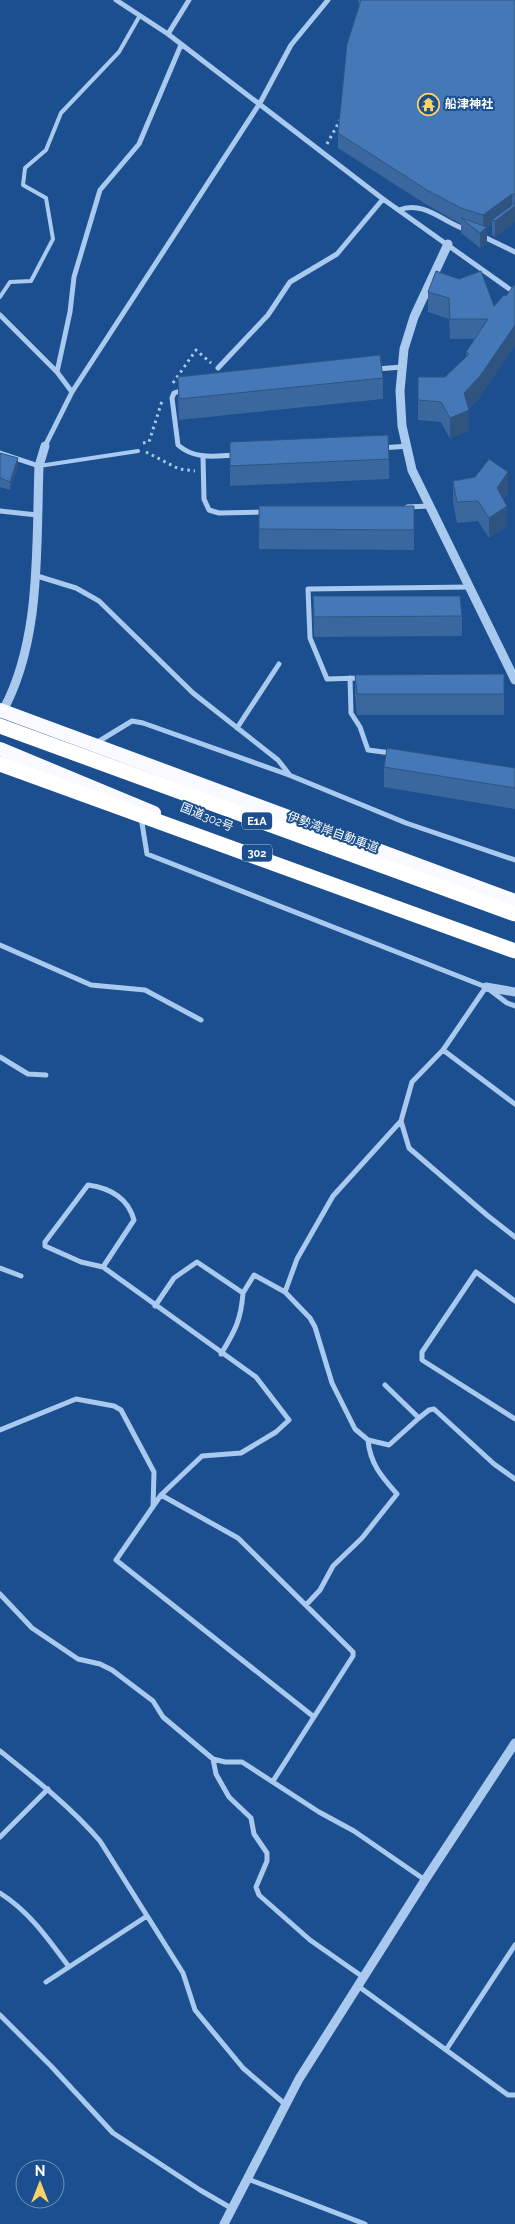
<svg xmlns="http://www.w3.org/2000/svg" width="515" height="2224" viewBox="0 0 515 2224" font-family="Raleway,'Noto Sans JP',sans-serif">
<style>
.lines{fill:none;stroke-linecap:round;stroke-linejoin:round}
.path{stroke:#a9c9ee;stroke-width:3;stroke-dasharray:2.5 4;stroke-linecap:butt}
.service{stroke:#a9c9ee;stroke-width:4}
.minor{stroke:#a9c9ee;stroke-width:5}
.tertiary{stroke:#a9c9ee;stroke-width:9}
.trunk{stroke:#f8faff;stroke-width:14}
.motorway{stroke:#fff;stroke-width:15}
.motorway-bridge{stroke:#fff;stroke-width:15}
.wall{fill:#3a679d}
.shaded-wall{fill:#305480}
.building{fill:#4478b7;stroke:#305480}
.labels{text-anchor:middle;stroke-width:4;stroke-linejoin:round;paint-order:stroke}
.shield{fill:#1b4f8f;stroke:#bbcadd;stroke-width:1}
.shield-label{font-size:11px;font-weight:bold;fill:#fff}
.poi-label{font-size:12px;font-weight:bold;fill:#fff;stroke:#1b4f8f;text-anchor:start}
.street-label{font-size:12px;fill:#fff;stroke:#1b4f8f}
</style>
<rect width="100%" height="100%" fill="#1b4f8f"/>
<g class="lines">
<path class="path" d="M327 144 340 120
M173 383 196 350 211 363
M143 443 149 442 162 401
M146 452 179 469 195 471"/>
<path class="service" d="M0 297 10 282 31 281 53 239 46 198 23 185 25 168 46 150 61 113 119 52 139 17
M39 466 138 451"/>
<path class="minor" d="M116 0 168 34 383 199 515 293
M168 34 189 0
M399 210C424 200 444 223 467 230
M482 236 515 252
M0 315 57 372
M218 368 268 315 290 282 337 254 383 199
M377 369 402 367
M183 390 174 393 172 398 178 445C195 460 215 456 236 455
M72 392 57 372 70 312 74 277 100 190 139 144 181 45
M45 446 72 392 260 103 291 45 328 0
M382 448 408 446
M0 453 39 466
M203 456 204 499 209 510 219 513 264 512
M407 507 430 506
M0 511 37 515
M37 576 76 588 99 601 193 693 278 760 289 774
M350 678 351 713 360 727 368 750 391 753
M360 678 327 679 310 638 308 589 470 587
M237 728 279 664
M96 743 132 721 143 723 289 775 406 823 515 860
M141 817 147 854 486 987 507 1003 515 1006
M0 945 91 985 145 990 201 1020
M486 987 443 1050 412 1082 401 1121 409 1148 488 1216 515 1237
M443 1050 515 1104
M0 1057 28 1074 46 1075
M103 1267 134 1220C128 1198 110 1188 88 1185L45 1242V1246L81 1262 103 1267 256 1377 289 1420 276 1432 241 1453 202 1456 161 1495
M0 1268 21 1276
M285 1292 310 1318 315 1327 332 1383 355 1429 368 1440 389 1445 419 1418
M515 1301 476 1272 422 1352V1360L515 1419
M155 1306 174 1278 197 1262 243 1293 254 1275 285 1292 297 1259 333 1196 401 1121
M221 1354C235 1331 241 1320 243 1293
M385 1385 419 1418 429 1410 434 1409 494 1464 515 1479
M0 1430 76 1399 114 1406 121 1410 154 1472 153 1507
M0 1594 32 1628 78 1659 100 1664 112 1670 153 1701 163 1717 213 1759 225 1762H242L319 1812 354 1831 425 1880
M306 1605 320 1590 333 1566 362 1538 397 1494C382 1477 370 1464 368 1440
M0 1751C35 1779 71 1807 100 1841L183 1973 195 2010 243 2068 286 2105
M213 1759 216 1774 229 1797 251 1818 254 1834 267 1853V1861L256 1887 259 1895 310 1940 363 1977
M273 1781 353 1656V1652L238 1538 161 1495 116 1560 314 1717
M0 1837 48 1789
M0 1893C29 1911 49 1940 69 1967
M46 1982 147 1916
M358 1986 508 2095H515
M0 2015 51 2066 113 2133 200 2190 231 2208
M446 2050 515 1945
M248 2179 365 2224"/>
<path class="tertiary" d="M448 244 414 317 404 349 400 391 402 426 412 470 515 680
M1 714C42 643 36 546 39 466L45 446
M486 987 515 992
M224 2224 299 2079 425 1880 515 1743"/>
<path class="trunk" d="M0 710 515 901
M0 749 154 813"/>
<path class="motorway" d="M0 726 515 914"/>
<path class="motorway-bridge" d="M0 764 515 951"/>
</g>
<path class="wall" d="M358 0H515V222L495 237 492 235V224L487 228V243L480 248 461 233V224L427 205 338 148V133L359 7Z
M428 292 494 306 480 397 469 408V430L450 439 441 422 418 420V377H445L466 358V352L475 339H450L449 319 428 312Z
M178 377 383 378V399L179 420 178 398Z
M230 442 389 459V479L230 486Z
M0 453 18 466 10 490 0 487Z
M453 481 508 493 503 499 507 526 489 538 478 521 457 523 453 502Z
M259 506H414V550L259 549Z
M313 596 462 616V636L314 637Z
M504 674V715H357L355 695V675Z
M384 767 515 768V809L384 787Z"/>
<path class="shaded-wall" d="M512 194V208L515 206V222L495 237V221L492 220V224L487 228V243L480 248V233L483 231V215Z
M515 325V346L480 397 466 411 469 410V430L450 439V418L464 393Z
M18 458V466L10 490V482Z
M508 472V493L497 508V488Z
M507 506V526L489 538V518Z"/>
<path class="building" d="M361 0H515V194H512L483 215 461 208 427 190 338 133 347 44Z
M515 203V206L495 221 492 220Z
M461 218 487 227 480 233Z
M436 271 459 279 481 271 494 306 504 295 506 296 514 285 515 286V325L480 376 464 393 469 410 450 418 441 402 418 400V377H445L469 354 466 352 488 319H450L449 298 428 292Z
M380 355 383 378 179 399 178 377Z
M388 435 389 459 230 466V442Z
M0 453 18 458 10 482 0 478Z
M489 459 508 472 497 488 507 506 489 518 478 501 457 502 453 481 475 477Z
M259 506H414V530L259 529Z
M313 596H460L462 616 314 617Z
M504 674V694H357L355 675Z
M387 748 515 768V788L384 767Z"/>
<defs>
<symbol id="temple-ring" viewBox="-11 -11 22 22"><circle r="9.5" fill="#1b4f8f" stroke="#ffd166" stroke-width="1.5"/><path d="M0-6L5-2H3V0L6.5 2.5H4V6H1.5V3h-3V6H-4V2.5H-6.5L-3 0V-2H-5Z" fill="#ffd166"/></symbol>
</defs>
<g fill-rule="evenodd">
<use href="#temple-ring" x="416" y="92" width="25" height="25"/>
</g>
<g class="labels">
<g class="shield">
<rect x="242" y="812.5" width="30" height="17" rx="4"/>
<rect x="242" y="844.5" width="30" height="17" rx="4"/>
</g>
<g class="shield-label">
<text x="257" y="825">E1A</text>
<text x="257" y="857">302</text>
</g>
<g class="poi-label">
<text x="445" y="108">船津神社</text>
</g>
<g class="street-label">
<text transform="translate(207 817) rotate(22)" y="4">国道302号</text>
<text transform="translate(333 832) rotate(20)" y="4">伊勢湾岸自動車道</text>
</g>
</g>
<g transform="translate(40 2184)"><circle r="24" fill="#1b4f8f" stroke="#7695bc"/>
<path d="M0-4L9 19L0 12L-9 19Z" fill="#ffd166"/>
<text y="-8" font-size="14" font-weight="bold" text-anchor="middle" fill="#ffffff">N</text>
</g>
</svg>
